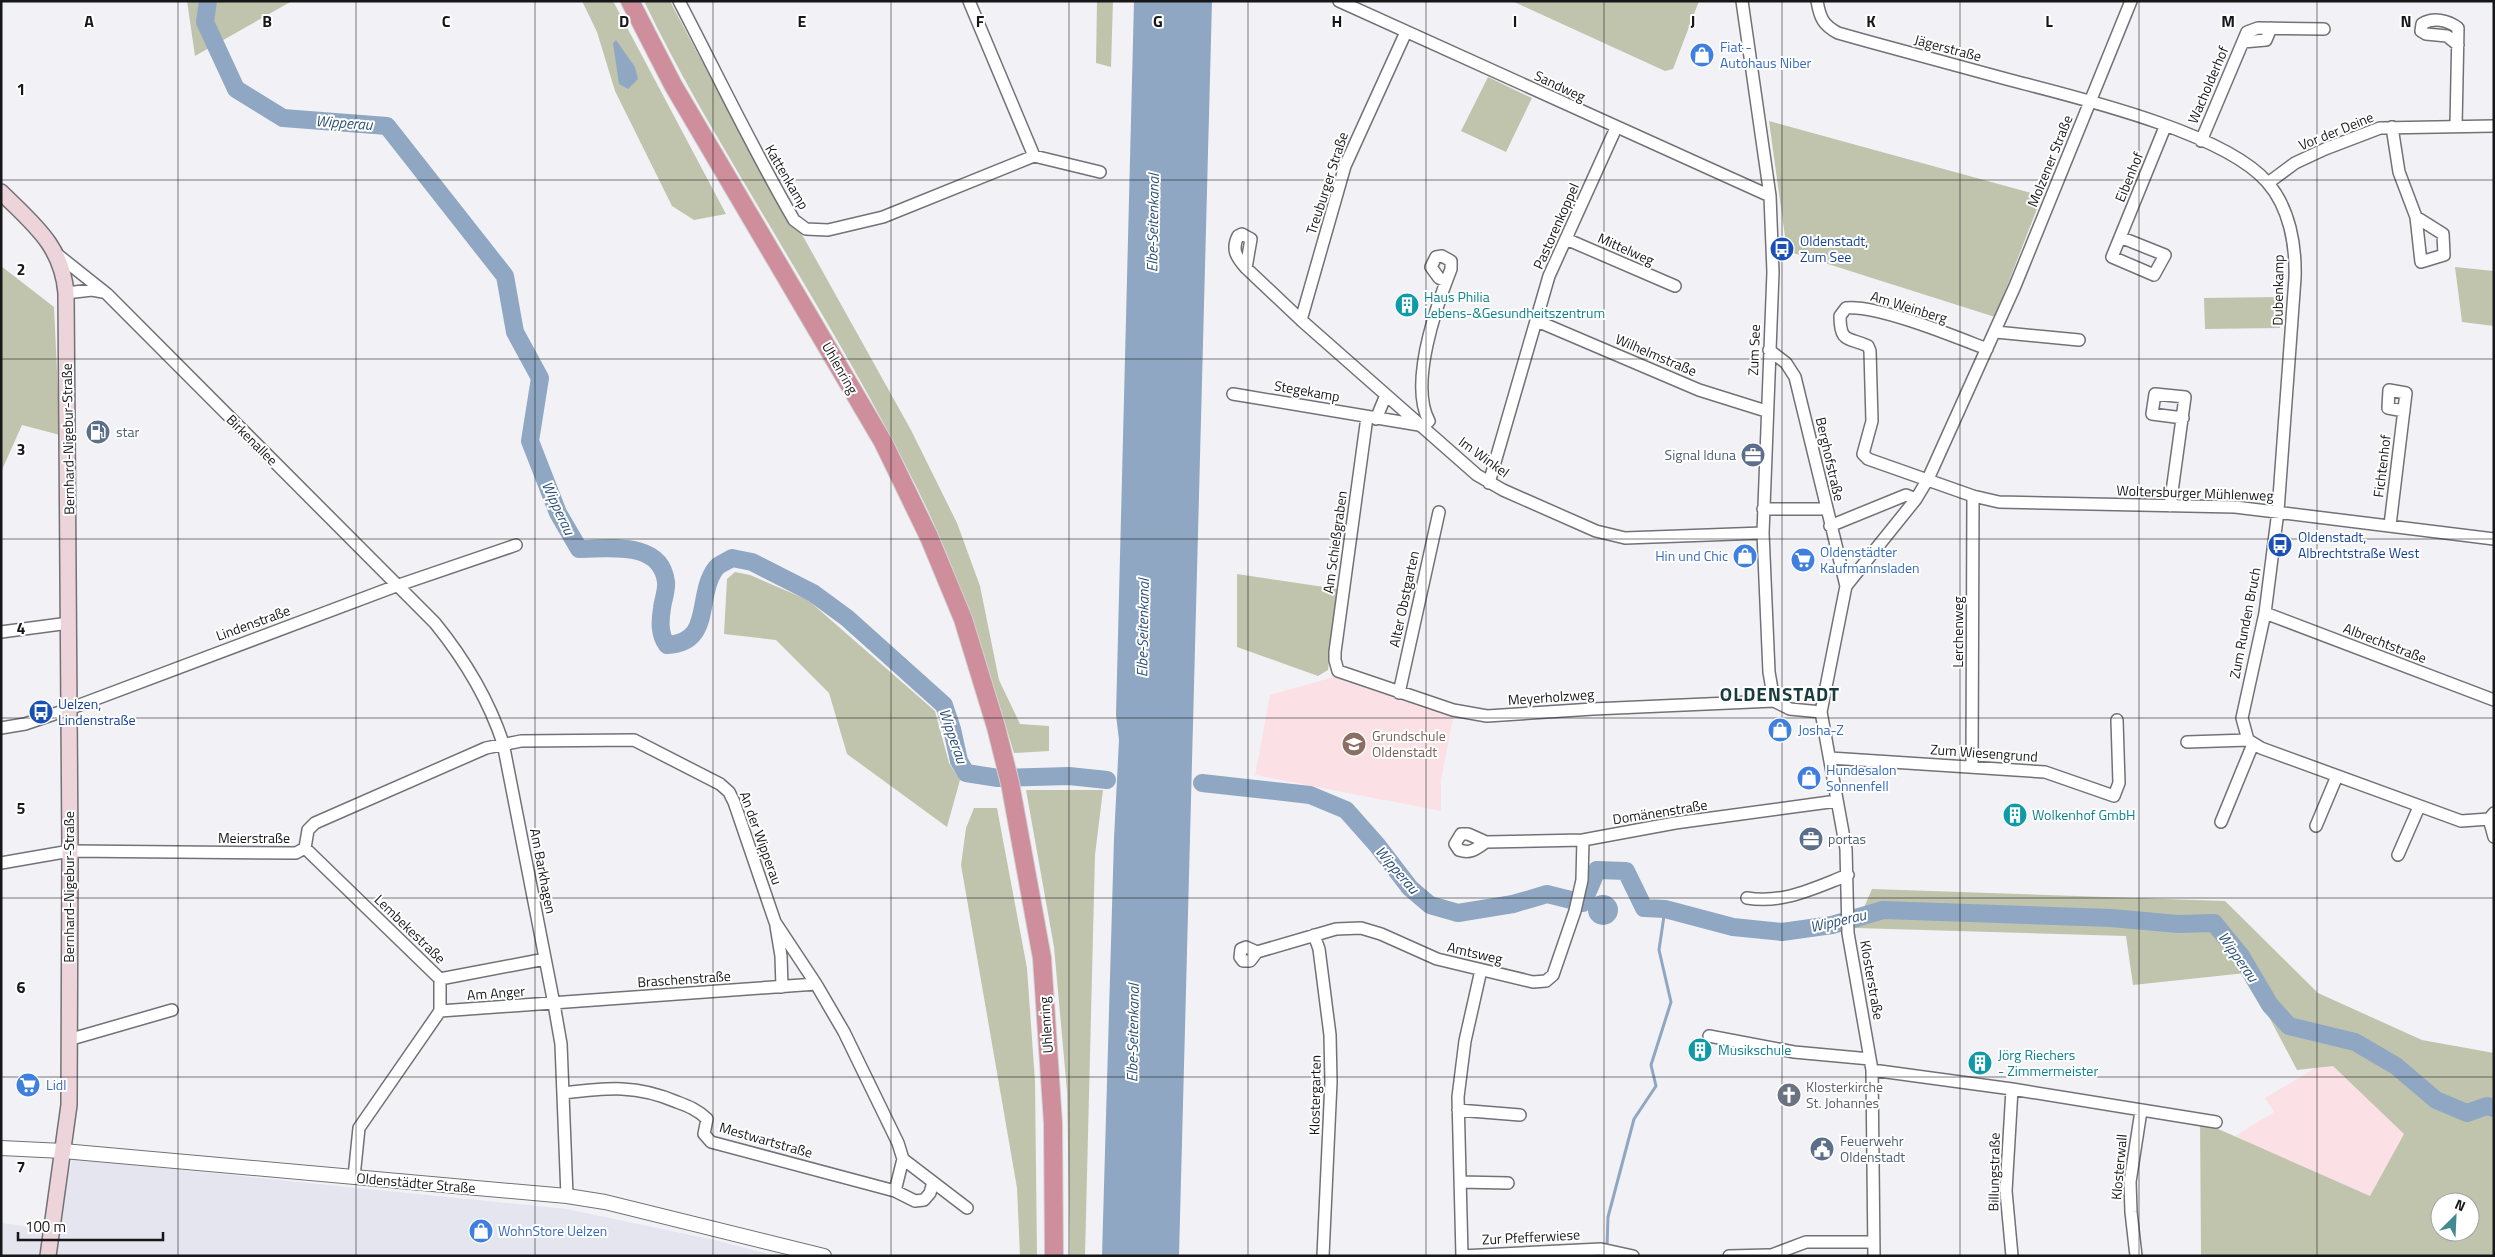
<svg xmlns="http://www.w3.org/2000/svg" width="2495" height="1257" viewBox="0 0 2495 1257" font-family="'Titillium Web',sans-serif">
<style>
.built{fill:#e5e5f0}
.education{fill:#fbe1e6}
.green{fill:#c1c4ad;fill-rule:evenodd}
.water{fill:#8fa7c2}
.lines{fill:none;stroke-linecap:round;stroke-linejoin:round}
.stream{stroke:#8fa7c2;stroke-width:3}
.river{stroke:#8fa7c2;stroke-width:18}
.minor-casing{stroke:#727276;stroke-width:14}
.tertiary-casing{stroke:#727276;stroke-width:16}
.secondary-casing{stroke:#727276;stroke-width:18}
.trunk-casing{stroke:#d0d1d1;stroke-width:20}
.minor{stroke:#fff;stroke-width:11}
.tertiary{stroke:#fff;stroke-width:14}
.secondary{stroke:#edd4da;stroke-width:15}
.trunk{stroke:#ce8e9b;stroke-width:18}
.grid{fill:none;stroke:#161718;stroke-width:1;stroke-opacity:0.55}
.labels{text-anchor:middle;stroke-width:4;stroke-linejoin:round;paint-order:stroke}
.shop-label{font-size:14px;fill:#366cbe;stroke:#fff;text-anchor:start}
.street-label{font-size:14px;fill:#161718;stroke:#fff}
.transit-label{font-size:14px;fill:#164399;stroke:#fff;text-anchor:start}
.culture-label{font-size:14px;fill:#0d838f;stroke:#fff;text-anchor:start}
.service-label{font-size:14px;fill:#4e5e75;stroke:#fff;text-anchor:start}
.education-label{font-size:14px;fill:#785e54;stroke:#fff;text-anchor:start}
.worship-label{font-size:14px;fill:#5b616d;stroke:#fff;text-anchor:start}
.water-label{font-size:15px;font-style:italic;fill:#2b5077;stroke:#fff}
.district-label{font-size:19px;font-weight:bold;letter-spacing:1px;fill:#183b3e;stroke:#fff}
.grid-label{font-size:16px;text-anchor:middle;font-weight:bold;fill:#161718;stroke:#fff;stroke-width:4;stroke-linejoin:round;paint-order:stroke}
</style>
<rect width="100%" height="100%" fill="#f2f2f6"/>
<path class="built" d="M72 1159 567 1209 719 1241 775 1256H1V1223L57 1230Z"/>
<path class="education" d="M1337 676 1454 714 1441 780V811L1255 775 1270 695Z
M2329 1060 2414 1139 2363 1220 2235 1136 2274 1112 2265 1098Z"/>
<path class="green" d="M187 1H292L195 56Z
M582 1H613L726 214 694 220 672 206 615 91 597 32Z
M644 1H670L756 164 804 238 911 430 957 523 980 586 999 680 1020 724 1049 726V751L1014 753C987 662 958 569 915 484 867 387 810 294 755 201 716 135 677 70 644 1Z
M1097 1H1113L1111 67 1096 63Z
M1512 1H1699L1673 69 1665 71Z
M1488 77 1532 98 1506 152 1461 131Z
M1769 121 2042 196 1995 317 1787 251Z
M1 266 54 307 60 435 22 425 1 472Z
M2455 267 2494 271V326L2462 322Z
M2279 297 2280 328 2205 329 2204 298Z
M735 572 750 575 808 600 935 711 949 763 960 780 947 827 847 754 829 693 776 640 724 634 727 579Z
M1237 574 1338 589 1328 670 1318 676 1237 647Z
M1026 790H1103L1095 855 1085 1256H1070L1067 1091 1054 947Z
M974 808H997L1027 968 1035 1081 1037 1256H1020L1017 1188 961 865 966 828Z
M1872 889 2225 901 2318 993 2422 1040 2494 1053V1256H2201L2200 1121 2370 1196 2404 1134 2333 1066 2297 1070 2246 973 2133 985 2126 936 1855 928ZM2440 1202H2470V1232H2440Z"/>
<path class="water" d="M1134 1H1212L1179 1256H1102L1114 838 1119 740 1116 715Z
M616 40 635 67 638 79 628 89 619 84 613 43Z
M1588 910a15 15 0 1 1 30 0a15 15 0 1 1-30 0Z"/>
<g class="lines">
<path class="stream" d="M1607 1247 1608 1217 1634 1119 1656 1086 1651 1065 1671 1002 1659 950 1665 909"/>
<path class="river" d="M208 1 205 22 236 89 283 118 387 126 505 276 515 332 540 378 530 441 558 513 579 549C609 549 661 540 666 582 667 590 663 600 662 608 660 621 659 634 667 645 714 643 695 595 716 568 719 564 728 561 732 558L752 562 813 593 847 618 944 705 952 729 959 761 966 773 998 778 1069 776 1107 780
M1202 783 1310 795 1346 810 1377 845 1410 888 1430 905 1458 913 1513 904 1547 894 1583 903 1597 870 1626 871 1644 908 1665 909 1733 927 1782 932 1832 925 1883 910 2111 918 2178 924 2214 923 2241 956 2270 1005 2289 1026 2355 1042 2396 1066 2436 1100 2467 1113 2487 1106 2494 1108"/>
<defs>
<path id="minor" d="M679 1C717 74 752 148 794 220L806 229 828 230 883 217 1034 156 1100 172
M969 1 1034 156
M1339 1 1770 196
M1742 1 1770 196 1773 272 1763 533 1769 672 1774 701
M1817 1C1820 18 1823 25 1838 33 1895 49 1952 64 2010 80 2075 97 2224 132 2267 182 2290 208 2296 246 2295 278L2278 511 2265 613 2242 718 2248 740 2261 748 2461 821 2489 819 2494 813
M2243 42 2266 40 2271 28
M2456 126 2458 28C2448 20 2433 17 2422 24L2421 31 2426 34 2447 36 2458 45
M2392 127 2399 172 2416 217 2421 262 2444 255 2443 234 2416 217
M2201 141 2247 32 2258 28 2324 29
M2268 183 2295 163 2325 149 2380 128 2494 126
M2120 237 2165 255 2154 275 2112 257 2165 127
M1566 239 1675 286
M58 255 107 294 435 623C465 660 488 698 503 743L554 1004 561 1044 567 1196
M1246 268 1251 239 1242 234 1238 236C1231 250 1237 258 1246 268L1301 320 1477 475 1503 490 1596 531 1625 538 1763 533
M66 293 92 290 103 292
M1301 320 1345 166 1406 32
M1537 321 1699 390 1766 411
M1996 332 2079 340
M1987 349C1956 337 1876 304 1846 308L1840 316C1840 344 1849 337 1868 346L1870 351 1872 421 1863 454 1868 459 1973 496 1999 502 2235 507 2494 539
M1769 350 1786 363 1795 377 1846 586
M1233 394 1419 425
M1367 417 1335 652V660L1338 671 1453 710 1487 716 1593 709 1774 701
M1376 419 1386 395
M1422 427 1429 421C1409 384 1436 307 1451 269V261L1442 256 1436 257 1431 267 1439 278 1446 281
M1489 483 1549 276 1616 128
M2170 506 2185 397 2155 394 2152 414 2183 418
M1763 509H1826
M2390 525 2406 393 2389 390 2388 408 2404 411
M1830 526 1906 495 1916 499
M2265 613 2494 700
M1 632 69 623
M1399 693 1439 512
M1774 701 1790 709 1821 712
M1 728 25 724 69 709 396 586 516 545
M2187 742 2248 740
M1830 758 2045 772 2114 796 2119 783 2117 720
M1972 767 1973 496
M2489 819 2494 837
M2221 822 2253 744
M2316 826 2337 776
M1486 842C1476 849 1471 854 1459 850L1455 844 1461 834H1468L1486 842 1583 840 1675 823 1837 801
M305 848 440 979V1011L359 1128 354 1177
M2398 855 2419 807
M1 863 70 851 296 853 305 848 308 830 315 823 486 748 521 741 634 740 720 784 729 792 734 802 775 922 816 984 844 1032 898 1143 903 1159 967 1208
M1747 898C1784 904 1814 888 1848 875
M776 926 781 956 782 987
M1314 935 1319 949 1330 1035 1331 1082 1323 1256
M1257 952 1246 947 1241 949 1240 957 1243 961H1250L1257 952 1336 929 1361 928 1381 934 1437 959 1533 982 1546 981 1553 975 1575 911 1582 880 1583 840
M1481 970 1465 1041 1458 1097 1462 1256 1601 1249 1633 1256
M440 979 545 959
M440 1011 816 984
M1709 1036 1794 1052 1870 1059
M68 1040 172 1010
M1872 1070 2012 1089 2216 1122
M563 1093C606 1088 636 1084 677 1102 688 1106 698 1110 707 1119L704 1134 711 1142 895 1191 915 1201 924 1200 930 1193 933 1182
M1458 1110 1520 1115
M1460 1182 1508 1183
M895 1191 903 1159
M1729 1256 1769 1255
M1769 1256 1806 1242H1873
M1874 1256 1872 1070 1848 933 1846 849 1821 712 1846 586 1916 499 1928 479 2015 286 2131 1
M2012 1256 2006 1191 2012 1089
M2136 1256 2131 1212 2130 1182 2141 1111"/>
<path id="tertiary" d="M1 1148 63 1151 567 1196 605 1202 824 1256"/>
<path id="secondary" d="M1 192C33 224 62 245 66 293L70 851 69 1105 48 1256"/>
<path id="trunk" d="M630 1 673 85 883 442 929 537 963 619 996 727 1010 783 1042 958 1053 1123 1054 1256"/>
</defs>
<use href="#minor" class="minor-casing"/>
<use href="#tertiary" class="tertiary-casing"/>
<use href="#secondary" class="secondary-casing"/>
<use href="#trunk" class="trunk-casing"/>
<use href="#minor" class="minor"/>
<use href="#tertiary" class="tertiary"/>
<use href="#secondary" class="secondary"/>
<use href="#trunk" class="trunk"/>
</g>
<path class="grid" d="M178 1V1256M356 1V1256M535 1V1256M713 1V1256M891 1V1256M1069 1V1256M1248 1V1256M1426 1V1256M1604 1V1256M1782 1V1256M1960 1V1256M2139 1V1256M2317 1V1256M1 180H2494M1 359H2494M1 539H2494M1 718H2494M1 898H2494M1 1077H2494"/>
<defs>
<symbol id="shop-disc" viewBox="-11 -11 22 22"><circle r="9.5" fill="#3f7fe0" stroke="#fff"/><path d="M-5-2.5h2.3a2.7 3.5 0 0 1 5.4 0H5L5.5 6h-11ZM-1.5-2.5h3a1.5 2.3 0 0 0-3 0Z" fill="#fff"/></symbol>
<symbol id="bus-disc" viewBox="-11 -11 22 22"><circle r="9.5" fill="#1a4fb4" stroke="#fff"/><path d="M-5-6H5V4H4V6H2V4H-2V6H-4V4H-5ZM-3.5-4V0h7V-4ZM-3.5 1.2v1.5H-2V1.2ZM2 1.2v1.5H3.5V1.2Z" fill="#fff"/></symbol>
<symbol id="building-disc" viewBox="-11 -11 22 22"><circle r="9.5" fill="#0f9aa8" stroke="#fff"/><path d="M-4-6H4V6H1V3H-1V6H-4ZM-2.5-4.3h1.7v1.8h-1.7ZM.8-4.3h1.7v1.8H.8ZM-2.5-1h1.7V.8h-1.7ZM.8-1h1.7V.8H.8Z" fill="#fff"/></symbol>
<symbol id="fuel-disc" viewBox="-11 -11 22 22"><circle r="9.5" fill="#5c6f8a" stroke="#fff"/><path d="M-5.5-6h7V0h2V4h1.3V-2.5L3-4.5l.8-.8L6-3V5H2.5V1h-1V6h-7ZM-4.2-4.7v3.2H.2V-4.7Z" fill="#fff"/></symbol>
<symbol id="office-disc" viewBox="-11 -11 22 22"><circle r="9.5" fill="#5c6f8a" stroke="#fff"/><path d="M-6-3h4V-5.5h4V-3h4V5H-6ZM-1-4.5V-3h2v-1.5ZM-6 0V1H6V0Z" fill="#fff"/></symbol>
<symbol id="supermarket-disc" viewBox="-11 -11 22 22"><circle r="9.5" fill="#3f7fe0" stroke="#fff"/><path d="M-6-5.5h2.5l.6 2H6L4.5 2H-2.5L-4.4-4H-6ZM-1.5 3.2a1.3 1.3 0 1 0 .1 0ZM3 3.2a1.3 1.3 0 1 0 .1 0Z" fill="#fff"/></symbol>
<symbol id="school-disc" viewBox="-11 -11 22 22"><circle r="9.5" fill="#8d6e63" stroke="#fff"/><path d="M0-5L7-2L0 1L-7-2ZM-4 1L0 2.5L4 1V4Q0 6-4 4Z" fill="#fff"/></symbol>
<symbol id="church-disc" viewBox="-11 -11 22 22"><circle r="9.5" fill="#6b7280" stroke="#fff"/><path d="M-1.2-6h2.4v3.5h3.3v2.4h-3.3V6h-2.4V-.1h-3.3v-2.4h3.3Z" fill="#fff"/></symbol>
<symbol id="civic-disc" viewBox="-11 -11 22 22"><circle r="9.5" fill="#5c6f8a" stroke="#fff"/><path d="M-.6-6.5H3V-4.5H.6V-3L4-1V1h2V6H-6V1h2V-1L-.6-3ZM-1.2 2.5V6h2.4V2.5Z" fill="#fff"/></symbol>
</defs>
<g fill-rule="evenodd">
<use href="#shop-disc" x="1688" y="41" width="28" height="28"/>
<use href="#bus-disc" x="1768" y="235" width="28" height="28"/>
<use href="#building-disc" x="1393" y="291" width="28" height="28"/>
<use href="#fuel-disc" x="84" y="418" width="28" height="28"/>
<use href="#office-disc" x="1739" y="441" width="28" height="28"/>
<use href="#bus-disc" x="2266" y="531" width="28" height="28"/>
<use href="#shop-disc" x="1731" y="542" width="28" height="28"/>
<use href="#supermarket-disc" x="1789" y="546" width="28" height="28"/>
<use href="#bus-disc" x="27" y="698" width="28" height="28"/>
<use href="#shop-disc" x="1766" y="716" width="28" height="28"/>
<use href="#school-disc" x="1340" y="730" width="28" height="28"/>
<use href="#shop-disc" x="1795" y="764" width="28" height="28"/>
<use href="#building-disc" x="2001" y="801" width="28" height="28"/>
<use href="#office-disc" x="1797" y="825" width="28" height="28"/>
<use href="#building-disc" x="1686" y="1036" width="28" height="28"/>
<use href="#building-disc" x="1966" y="1049" width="28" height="28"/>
<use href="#supermarket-disc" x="14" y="1071" width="28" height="28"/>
<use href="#church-disc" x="1775" y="1081" width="28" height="28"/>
<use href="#civic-disc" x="1808" y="1135" width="28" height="28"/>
<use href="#shop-disc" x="467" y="1217" width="28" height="28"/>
</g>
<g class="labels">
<g class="shop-label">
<text x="1720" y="52">Fiat -<tspan x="1720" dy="16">Autohaus Niber</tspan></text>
<text x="1820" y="557">Oldenstädter<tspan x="1820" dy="16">Kaufmannsladen</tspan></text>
<text x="1728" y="561" text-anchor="end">Hin und Chic</text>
<text x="1798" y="735">Josha-Z</text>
<text x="1826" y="775">Hundesalon<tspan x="1826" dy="16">Sonnenfell</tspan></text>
<text x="46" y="1090">Lidl</text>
<text x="498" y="1236">WohnStore Uelzen</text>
</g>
<g class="street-label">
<text transform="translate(1948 48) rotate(15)" y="5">Jägerstraße</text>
<text transform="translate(2208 85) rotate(-67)" y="5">Wacholderhof</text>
<text transform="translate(1560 86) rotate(25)" y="5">Sandweg</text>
<text transform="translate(2336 131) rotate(-22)" y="5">Vor der Deine</text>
<text transform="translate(2050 161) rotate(-68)" y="5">Molzener Straße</text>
<text transform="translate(787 177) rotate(60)" y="5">Kattenkamp</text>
<text transform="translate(2129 177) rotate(-68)" y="5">Eibenhof</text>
<text transform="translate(1327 183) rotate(-72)" y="5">Treuburger Straße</text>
<text transform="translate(1556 226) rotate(-66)" y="5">Pastorenkoppel</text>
<text transform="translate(1626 249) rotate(24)" y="5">Mittelweg</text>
<text transform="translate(2278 290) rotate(-89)" y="5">Dubenkamp</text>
<text transform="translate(1909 307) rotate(17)" y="5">Am Weinberg</text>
<text transform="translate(1754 350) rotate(-88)" y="5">Zum See</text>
<text transform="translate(1656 355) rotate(23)" y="5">Wilhelmstraße</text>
<text transform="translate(840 368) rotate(60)" y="5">Uhlenring</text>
<text transform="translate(1307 391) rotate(10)" y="5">Stegekamp</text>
<text transform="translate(68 439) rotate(-91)" y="5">Bernhard-Nigebur-Straße</text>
<text transform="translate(252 440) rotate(45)" y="5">Birkenallee</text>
<text transform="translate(1484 457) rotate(36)" y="5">Im Winkel</text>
<text transform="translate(1830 459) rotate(77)" y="5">Berghofstraße</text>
<text transform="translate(2382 466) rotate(-83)" y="5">Fichtenhof</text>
<text transform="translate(2195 493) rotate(2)" y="5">Woltersburger Mühlenweg</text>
<text transform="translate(1335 542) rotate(-82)" y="5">Am Schießgraben</text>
<text transform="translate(1404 599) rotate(-78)" y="5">Alter Obstgarten</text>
<text transform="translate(253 623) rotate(-20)" y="5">Lindenstraße</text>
<text transform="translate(2245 623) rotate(-79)" y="5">Zum Runden Bruch</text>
<text transform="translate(1958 632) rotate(-90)" y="5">Lerchenweg</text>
<text transform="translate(2385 643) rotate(21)" y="5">Albrechtstraße</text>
<text transform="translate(1551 697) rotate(-4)" y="5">Meyerholzweg</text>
<text transform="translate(1984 753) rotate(4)" y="5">Zum Wiesengrund</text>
<text transform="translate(1660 812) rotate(-9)" y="5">Domänenstraße</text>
<text x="254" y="843">Meierstraße</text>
<text transform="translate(761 838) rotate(70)" y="5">An der Wipperau</text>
<text transform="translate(543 871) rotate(79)" y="5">Am Barkhagen</text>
<text transform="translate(69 887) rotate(-90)" y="5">Bernhard-Nigebur-Straße</text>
<text transform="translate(410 929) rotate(44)" y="5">Lembekestraße</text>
<text transform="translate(1475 953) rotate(13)" y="5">Amtsweg</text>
<text transform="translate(684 979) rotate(-4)" y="5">Braschenstraße</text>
<text transform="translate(1872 980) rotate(80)" y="5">Klosterstraße</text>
<text transform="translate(496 993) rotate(-4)" y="5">Am Anger</text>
<text transform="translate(1046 1025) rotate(-94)" y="5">Uhlenring</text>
<text transform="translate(1315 1095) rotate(-89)" y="5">Klostergarten</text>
<text transform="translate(766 1140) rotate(16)" y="5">Mestwartstraße</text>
<text transform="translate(2119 1167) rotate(-85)" y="5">Klosterwall</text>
<text transform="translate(1994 1172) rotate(-89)" y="5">Billungstraße</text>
<text transform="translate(416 1183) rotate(5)" y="5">Oldenstädter Straße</text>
<text transform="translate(1531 1237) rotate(-3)" y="5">Zur Pfefferwiese</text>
</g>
<g class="transit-label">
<text x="1800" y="246">Oldenstadt,<tspan x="1800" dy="16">Zum See</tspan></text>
<text x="2298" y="542">Oldenstadt,<tspan x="2298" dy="16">Albrechtstraße West</tspan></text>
<text x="58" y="709">Uelzen,<tspan x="58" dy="16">Lindenstraße</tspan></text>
</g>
<g class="culture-label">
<text x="1424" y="302">Haus Philia<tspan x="1424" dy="16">Lebens-&amp;Gesundheitszentrum</tspan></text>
<text x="2032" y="820">Wolkenhof GmbH</text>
<text x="1718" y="1055">Musikschule</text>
<text x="1998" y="1060">Jörg Riechers<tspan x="1998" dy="16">- Zimmermeister</tspan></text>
</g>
<g class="service-label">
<text x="116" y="437">star</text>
<text x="1736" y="460" text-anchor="end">Signal Iduna</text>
<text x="1828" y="844">portas</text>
<text x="1840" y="1146">Feuerwehr<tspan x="1840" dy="16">Oldenstadt</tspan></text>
</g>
<g class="education-label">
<text x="1372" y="741">Grundschule<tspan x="1372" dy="16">Oldenstadt</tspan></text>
</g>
<g class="worship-label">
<text x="1806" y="1092">Klosterkirche<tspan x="1806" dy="16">St. Johannes</tspan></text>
</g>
<g class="water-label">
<text transform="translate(344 123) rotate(4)" y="5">Wipperau</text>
<text transform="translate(1153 223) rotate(-89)" y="5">Elbe-Seitenkanal</text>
<text transform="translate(558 508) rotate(65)" y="5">Wipperau</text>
<text transform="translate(1143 628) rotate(-89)" y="5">Elbe-Seitenkanal</text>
<text transform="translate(953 736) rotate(71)" y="5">Wipperau</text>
<text transform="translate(1397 870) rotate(49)" y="5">Wipperau</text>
<text transform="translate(1838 921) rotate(-13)" y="5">Wipperau</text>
<text transform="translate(2238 957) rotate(55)" y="5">Wipperau</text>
<text transform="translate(1133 1033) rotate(-89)" y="5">Elbe-Seitenkanal</text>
</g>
<g class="district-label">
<text x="1780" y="701">OLDENSTADT</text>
</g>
</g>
<g class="grid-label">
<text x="89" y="27">A</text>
<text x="267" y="27">B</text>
<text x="446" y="27">C</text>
<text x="624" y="27">D</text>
<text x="802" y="27">E</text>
<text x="980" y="27">F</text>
<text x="1158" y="27">G</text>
<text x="1337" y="27">H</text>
<text x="1515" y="27">I</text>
<text x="1693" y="27">J</text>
<text x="1871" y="27">K</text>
<text x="2049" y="27">L</text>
<text x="2228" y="27">M</text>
<text x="2406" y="27">N</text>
<text x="21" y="95">1</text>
<text x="21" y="275">2</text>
<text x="21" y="455">3</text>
<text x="21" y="634">4</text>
<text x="21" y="814">5</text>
<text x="21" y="993">6</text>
<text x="21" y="1173">7</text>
</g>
<rect width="2495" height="1257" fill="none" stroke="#161718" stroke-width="5"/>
<g transform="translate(2455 1217) rotate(24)"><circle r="24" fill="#ffffff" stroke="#a2a2a3"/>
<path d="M0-4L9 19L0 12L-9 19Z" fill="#428990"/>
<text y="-8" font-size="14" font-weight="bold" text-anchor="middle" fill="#161718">N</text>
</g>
<path d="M18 1232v8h145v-8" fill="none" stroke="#161718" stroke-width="2.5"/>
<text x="25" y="1232" font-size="15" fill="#161718" stroke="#ffffff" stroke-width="4" paint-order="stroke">100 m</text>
</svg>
